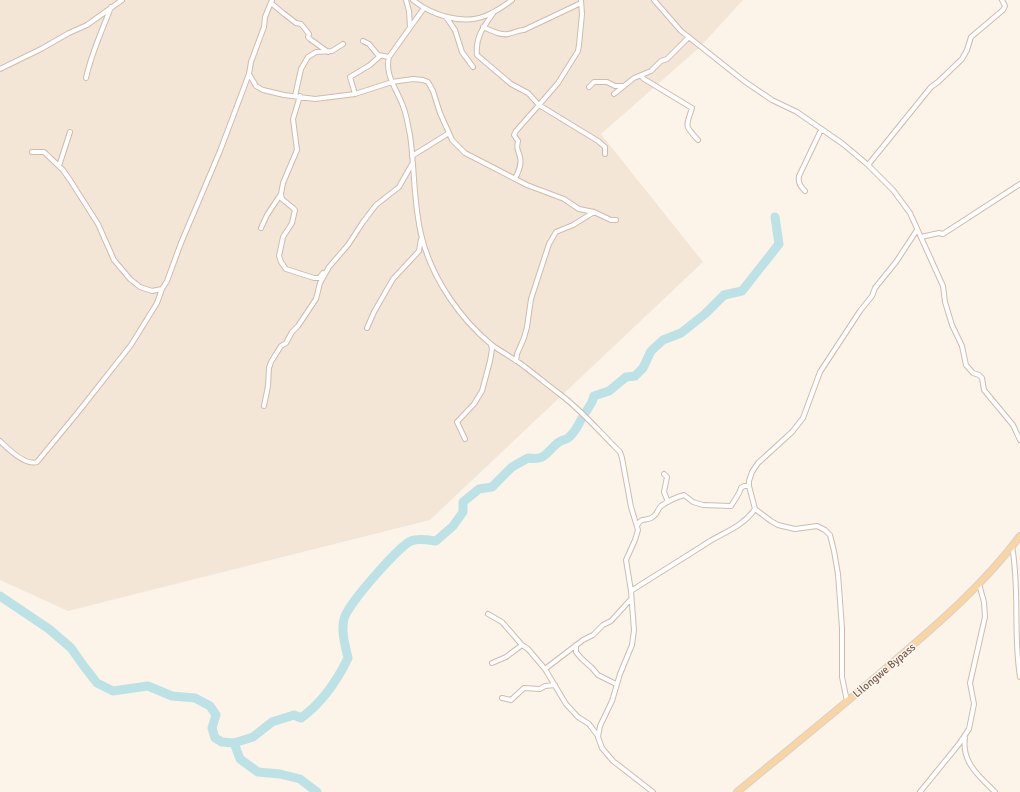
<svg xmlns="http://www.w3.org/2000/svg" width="1020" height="792" viewBox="0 0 1020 792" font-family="Signika,sans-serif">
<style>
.residential{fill:#f4e6d7}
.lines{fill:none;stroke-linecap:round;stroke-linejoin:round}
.river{stroke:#bde2e6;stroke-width:9}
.minor-casing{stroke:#cfbbae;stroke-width:6}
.primary-casing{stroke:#d9d1cd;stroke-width:8}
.minor{stroke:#fff;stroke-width:4}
.primary{stroke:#f9d5a3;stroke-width:6}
.labels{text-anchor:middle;stroke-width:3;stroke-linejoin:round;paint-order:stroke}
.street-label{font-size:11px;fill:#775a4c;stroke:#fff8f0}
</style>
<rect width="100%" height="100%" fill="#fcf4e9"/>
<path class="residential" d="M0 0H743L700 47 601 134 703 262 430 520 68 611 0 580Z"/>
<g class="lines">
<path class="river" d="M584 415 592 402 594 396 609 391 626 377 635 376 643 368 651 351 663 340 681 333 705 314 724 295 742 291 779 244 775 217
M0 596 49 629 71 648 83 665 97 683 113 691 148 686 172 696 195 698 210 706 216 715 212 728 215 738 222 742 234 743 253 737 272 722 294 715 301 718C323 702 337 681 348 658 345 645 341 632 344 619 346 606 400 545 411 541 418 538 429 540 436 541L453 526 463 512V502L479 489 492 487 512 467 528 458C547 461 546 451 559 442 562 440 565 440 568 438 575 433 578 425 582 418
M234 743 240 759 258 772 280 774 300 779 317 792"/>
<defs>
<path id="minor" d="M406 0 409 11 410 27
M413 0C431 15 462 25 485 16 495 12 504 6 512 0
M581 0 582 14 579 45 578 51 558 83 539 105 598 141 605 147V154
M654 0 681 31 744 81 772 100 797 112 843 144 868 165 893 190 910 213 943 286 945 302 952 325 962 346 966 365 973 373 979 375 982 378 984 390 1013 425 1020 440
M271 3 283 13 296 23 301 24 309 34 308 37 310 39 328 52
M424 8 389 57C384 76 399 92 404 109 407 117 408 126 410 135 415 169 413 204 422 238 432 278 460 319 492 345 503 353 515 359 525 367 537 376 549 386 561 395 581 410 598 430 616 448L620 452 622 458 631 507 638 530 635 540 626 560 631 591 634 630 632 645 620 674 612 701 600 726 598 737 602 748 613 761 653 792
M494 12C484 26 475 37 477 55L511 84 528 93 539 105 516 131 514 135 518 141C516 150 518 149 520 157 522 165 518 172 515 179
M446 17 455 30 462 52 473 67
M483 27C490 30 501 36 508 34 514 33 518 30 524 30L581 3
M363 41 369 44 378 55 389 57
M0 69 41 49 69 33 87 25 122 0
M249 74 256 86 263 90 284 95 315 99 355 94 392 82 413 79 423 80 428 82 433 91 440 113 449 133
M641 76 644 79 692 108C686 127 684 125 698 140
M86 78C91 54 102 31 111 7
M589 87 594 82H607L615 86H624
M355 94 350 77 370 65 380 56
M614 94 634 78 651 71 661 61 667 59 689 37
M295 96 301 69 308 57 316 52 332 51 343 44
M300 96 293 119 297 150 283 183 281 194 282 199 293 208 295 210 292 223 283 237 279 256 281 262 286 269 314 278H319L323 273
M32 152H44L63 170 70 180 98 224 114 260 130 279 140 287 152 291 162 289
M412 156 449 133 452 140 465 153 527 185 564 199 579 209 594 212 611 220H616
M868 165 931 87 938 82 962 59 967 50 971 37 1003 10 1005 6 1002 0
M59 166 70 132
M805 191C800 186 798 183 799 176L821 130
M261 228 267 215 281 194
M921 237 939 233 943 234 1020 184
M367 328 374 312 393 279 419 251 421 239
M516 361 517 354 524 338 527 327 531 299 549 244 556 232 573 225 594 212
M264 406 268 386 269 368 271 362 281 346 286 343 292 332 298 326 316 299 320 283 329 267 348 245 363 222 376 205 399 187 412 164
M465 439 457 422 474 404 482 391 490 361 492 349 491 345
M0 441C7 448 26 466 37 462L79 411 131 345 157 303 162 289 167 281 181 243 220 151 249 74 251 62 264 27 265 17 272 0
M664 474 667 477 664 492 668 502
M637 526C642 515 647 523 654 516 657 514 658 509 661 506 668 501 677 497 684 495L693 502 703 505 731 506C734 501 740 493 741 488L744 486H749
M1012 546C1020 589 1013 634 1020 677
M631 591C657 574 684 558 710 541 727 531 743 526 755 509
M488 614 502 622 522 645 528 649 545 669 566 704 578 717 589 724 598 736
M576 645V652L581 658 592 668 598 675 616 684
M492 663 506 657 522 645
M545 669 583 640 593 635 603 625 611 621 631 599
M502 698 511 700 524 688 540 689 545 686 555 685
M847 701 842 677V628L838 574 834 551 830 535 825 530 817 526 795 529 778 525 771 521 755 509 749 486V481L752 472 758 463 792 432 803 418 820 372 860 311 872 296 875 288 896 262 917 230
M965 738C961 762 980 777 995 792
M920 792 959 744 969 729 974 704 970 683 985 617 984 602 979 584"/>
<path id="primary" d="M737 792C789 749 842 707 893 662 939 623 984 584 1020 536"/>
</defs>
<use href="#minor" class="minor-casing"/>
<use href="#primary" class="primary-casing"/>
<use href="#minor" class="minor"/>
<use href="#primary" class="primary"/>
</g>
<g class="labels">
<g class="street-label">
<text transform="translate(884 670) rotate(-40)" y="4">Lilongwe Bypass</text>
</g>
</g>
</svg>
